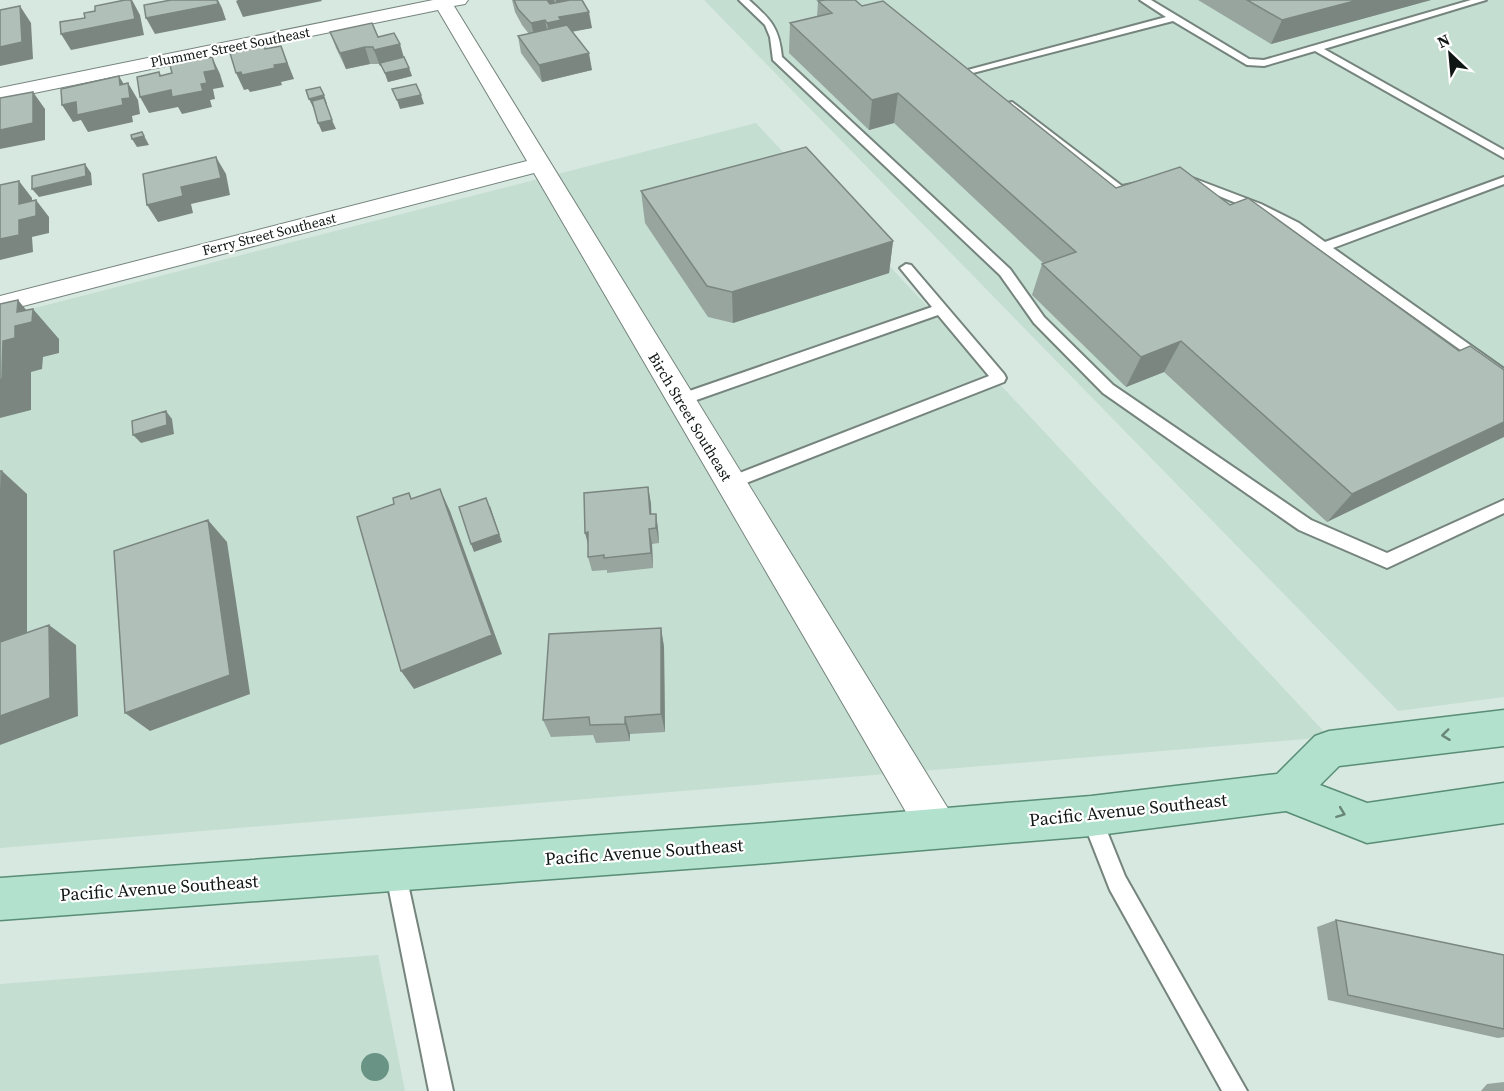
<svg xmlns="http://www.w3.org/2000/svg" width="1504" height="1091" viewBox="0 0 1504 1091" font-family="'Source Serif 4',serif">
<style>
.built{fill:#c5ded2}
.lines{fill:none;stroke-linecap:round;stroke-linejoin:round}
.lane-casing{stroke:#75847d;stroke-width:4}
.street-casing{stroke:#75847d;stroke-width:2}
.primary-casing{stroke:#588d76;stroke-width:3}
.lane{fill:#fff;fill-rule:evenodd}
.street{fill:#fff;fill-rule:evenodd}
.primary{fill:#b2e1cd;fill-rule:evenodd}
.tree{fill:#699384}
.wall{fill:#97a59e}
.shaded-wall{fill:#7b8681}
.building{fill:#b0c0b8;stroke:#7b8681;stroke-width:1.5}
.oneway{stroke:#698679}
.labels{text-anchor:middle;stroke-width:4.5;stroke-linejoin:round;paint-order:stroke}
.far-street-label{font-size:14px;fill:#101613;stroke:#fff}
.street-label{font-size:15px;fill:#101613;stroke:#fff}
.near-street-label{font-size:18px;fill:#101613;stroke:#fff}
</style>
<rect width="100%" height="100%" fill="#d7e8e0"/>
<path class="built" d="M704 0H1504V697L1398 711Z
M756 123 1329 737 0 848V317Z
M378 955 405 1091H0V984Z"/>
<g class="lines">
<defs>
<path id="lane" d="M739 0H749C771 20 779 27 782 57L1010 269 1044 317 1113 385 1311 520 1387 553 1504 500V513L1387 568 1299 530 1103 393 1034 323 1000 275 773 60 770 37 765 25Z
M1140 0H1151L1249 59 1264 60 1471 0H1486L1324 49 1504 150V158L1315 51 1264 66 1247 65 1173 21 969 74 964 71 1166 17Z
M1012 102 1122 186 1137 183 1143 187 1137 191 1116 192 1008 107V103Z
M1182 174 1261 204 1299 223 1325 242 1504 177V184L1333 248 1504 369V381L1291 229 1253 210 1178 179 1176 177Z
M906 264 911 265 1004 374 1006 378 1004 382 736 487H724L722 483 724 479 989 376 938 315 685 404H675L673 400 675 396 932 307 900 268Z
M1091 806 1098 809 1125 876 1247 1091H1222L1110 890 1081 816 1084 809Z
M395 860 402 863 405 870 453 1091H429L385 870 388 863Z"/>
<path id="street" d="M433 0H468L465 4 454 6 952 815 957 829 952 843 938 848 924 843 534 173 0 312V296L527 161 438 10 0 100V88Z"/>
<path id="primary" d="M1504 710V746L1339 766 1320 785 1367 803 1504 783V823L1367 843 1286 811 1091 836 755 864 0 920V878L755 824 1091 796 1277 774 1315 736 1329 731Z"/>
</defs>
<use href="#lane" class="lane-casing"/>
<use href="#street" class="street-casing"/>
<use href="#primary" class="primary-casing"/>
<use href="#lane" class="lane"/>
<use href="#street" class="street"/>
<use href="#primary" class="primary"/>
</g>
<circle class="tree" cx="375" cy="1067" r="14"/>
<path class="wall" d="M512 0H566L592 28 572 32 592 70 542 82 521 53 518 36 529 34 522 25 515 12Z
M1198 0H1431L1271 44Z
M818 1 862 6 1116 188 1230 205 1459 351 1504 370 1327 522 1164 372 1126 387 1032 295 1042 264H1044L894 123 869 130 789 53 790 23 817 17Z
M330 32 378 37 405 59 412 76 388 82 382 66H380L379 64H370L346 69 336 48Z
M641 191 893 241 889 273 733 323 708 317 645 223Z
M648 487 651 514H656L658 529 659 543 652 544 653 568 607 573V570L592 571 588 557V546Z
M661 628 664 647 665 732 630 734V741L596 743 593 735 551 737 543 720Z
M1336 920 1504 955V1037L1498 1038 1328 1000 1317 927Z
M1504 1082V1091H1481L1487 1084Z"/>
<path class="shaded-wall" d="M132 0 140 15 144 35 71 50 61 34Z
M218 0 222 8 226 20 155 34 146 18Z
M238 0H321L322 1 243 17 236 1Z
M545 0H554L556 11Z
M556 0H566L569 13 559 15Z
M1358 0H1431L1271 44 1282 20Z
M20 6 31 23 33 59 0 66V47Z
M589 12 592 28 563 33 550 39 547 23 559 17Z
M545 20 548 36 535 39 531 23Z
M400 44 405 61 380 66 374 50Z
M281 46 294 79 281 82 282 85 250 92 248 89 244 90 236 73 274 65Z
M365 47 370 64 346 69 340 53Z
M589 53 592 70 542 82 539 65Z
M212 57 220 74 224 87 213 89 215 99 210 100 212 107 182 114 178 107 149 113 140 97 160 76 159 72 168 89 201 84 204 72Z
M409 68 412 76 388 82 385 73Z
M119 76 129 93 128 83 138 100 140 114 132 116 133 122 88 132 81 120 73 122 62 105 76 102 120 85Z
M33 92 45 109V140L0 149V130Z
M898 93 894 123 869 130 872 100Z
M324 95 327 104 313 107 309 99Z
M421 95 424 104 400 109 397 100Z
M332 120 336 129 322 132 318 123Z
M142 132 149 145 137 147 132 139Z
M216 157 226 174 230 195 191 204 193 213 158 222 147 205 181 187Z
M85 164 91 173 92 185 39 197 32 189Z
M19 181 32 198V217L36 200 49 217V233L32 237 33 252 0 260V239L19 204Z
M893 241 889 273 733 323 732 292Z
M18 300 32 317 33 309 59 339V353L43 357 42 369 31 372V410L0 418V380L3 341 17 312Z
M1181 341 1164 372 1126 387 1141 357Z
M166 411 172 419 174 434 141 443 133 435Z
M1504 422V437L1327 522 1352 494Z
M2 471 27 494V662L0 644V546Z
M648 487 651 503 652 530 650 514Z
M440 489 450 511 502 654 414 689 401 671Z
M490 506 502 542 474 552 471 544Z
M656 514 658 529 659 543 656 528Z
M208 520 227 542 250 694 150 731 125 713Z
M649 529 652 544 653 568 651 553Z
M588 532 589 548 585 533Z
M49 625 76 645 78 716 0 745V716Z
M661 628 664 647 665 732 661 714Z
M625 717 630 734V741L625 724Z"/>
<path class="building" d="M125 0H131L135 19 61 34 60 22 85 18 84 13 95 11V6Z
M171 0H217L218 4 146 18 144 5Z
M514 0H547L550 4 570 0H582L589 12 559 17 561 20 547 23 545 20 531 23 518 9Z
M825 0H855L862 6 883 1 1116 188 1180 167 1230 205 1248 198 1459 351 1470 346 1504 370V422L1352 494 1181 341 1141 357 1042 264 1076 252 898 93 872 100 790 23 832 13 818 1Z
M1247 0H1358L1282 20Z
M20 6 22 42 0 47V10Z
M372 23 378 37 394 33 400 44 374 50 373 47H365L340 53 330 32Z
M567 25 589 53 539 65 518 36Z
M264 46 265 49 281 46 287 63 274 65 275 68 242 75 241 72 236 73 230 53Z
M212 57 216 70 204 72 207 83 201 84 203 91 172 97 171 90 140 97 137 77 159 72 160 76 172 73 170 65Z
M404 57 409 68 385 73 380 63Z
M119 76 120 85 128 83 130 98 122 99 123 105 77 115 76 102 62 105 61 89Z
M416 84 421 95 397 100 392 89Z
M320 87 324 95 309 99 306 90Z
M33 92V123L0 130V98Z
M324 98 332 120 318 123 312 101Z
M142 132 144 136 132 139 131 135Z
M806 147 893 241 732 292 707 286 641 191Z
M216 157 221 178 181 187 183 196 147 205 143 174Z
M85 164 86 176 32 189V176Z
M19 181V204L36 200V216L19 220V235L0 239V185Z
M18 300 17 312 33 309 32 322 15 326V338L3 341 2 379 0 380V304Z
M166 411 167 425 133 435 132 421Z
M0 471H2L0 546Z
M648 487 650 514H656V528L649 529 651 553 604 558V555L588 557V532L585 533 584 493Z
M440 489 492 635 401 671 357 517 394 504 393 498 409 493 411 499Z
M486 498 499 534 471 544 459 507Z
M208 520 230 675 125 713 114 551Z
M49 625 50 698 0 716V642Z
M661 628V714L625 717V724L590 725 589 717 543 720 549 634Z
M1336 920 1504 955V1029L1348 995Z"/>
<defs><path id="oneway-chevron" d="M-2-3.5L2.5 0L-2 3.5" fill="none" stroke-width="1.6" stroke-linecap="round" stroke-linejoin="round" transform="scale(1.5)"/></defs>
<g class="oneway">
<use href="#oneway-chevron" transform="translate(1446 735) rotate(173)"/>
<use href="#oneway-chevron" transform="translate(1341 813) rotate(21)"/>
</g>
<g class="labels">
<g class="far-street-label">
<text transform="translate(230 47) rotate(-11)" y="5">Plummer Street Southeast</text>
<text transform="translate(269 234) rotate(-14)" y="5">Ferry Street Southeast</text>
</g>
<g class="street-label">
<text transform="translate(690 417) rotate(59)" y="5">Birch Street Southeast</text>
</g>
<g class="near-street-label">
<text transform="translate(1128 810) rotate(-6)" y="6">Pacific Avenue Southeast</text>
<text transform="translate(644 852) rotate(-4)" y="6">Pacific Avenue Southeast</text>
<text transform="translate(159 888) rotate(-4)" y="6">Pacific Avenue Southeast</text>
</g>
</g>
<g transform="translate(1450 54) rotate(334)" stroke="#ffffff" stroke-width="4.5" paint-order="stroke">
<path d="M0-4.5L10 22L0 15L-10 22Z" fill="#101613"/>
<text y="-9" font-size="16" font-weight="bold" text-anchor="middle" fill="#101613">N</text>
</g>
</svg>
